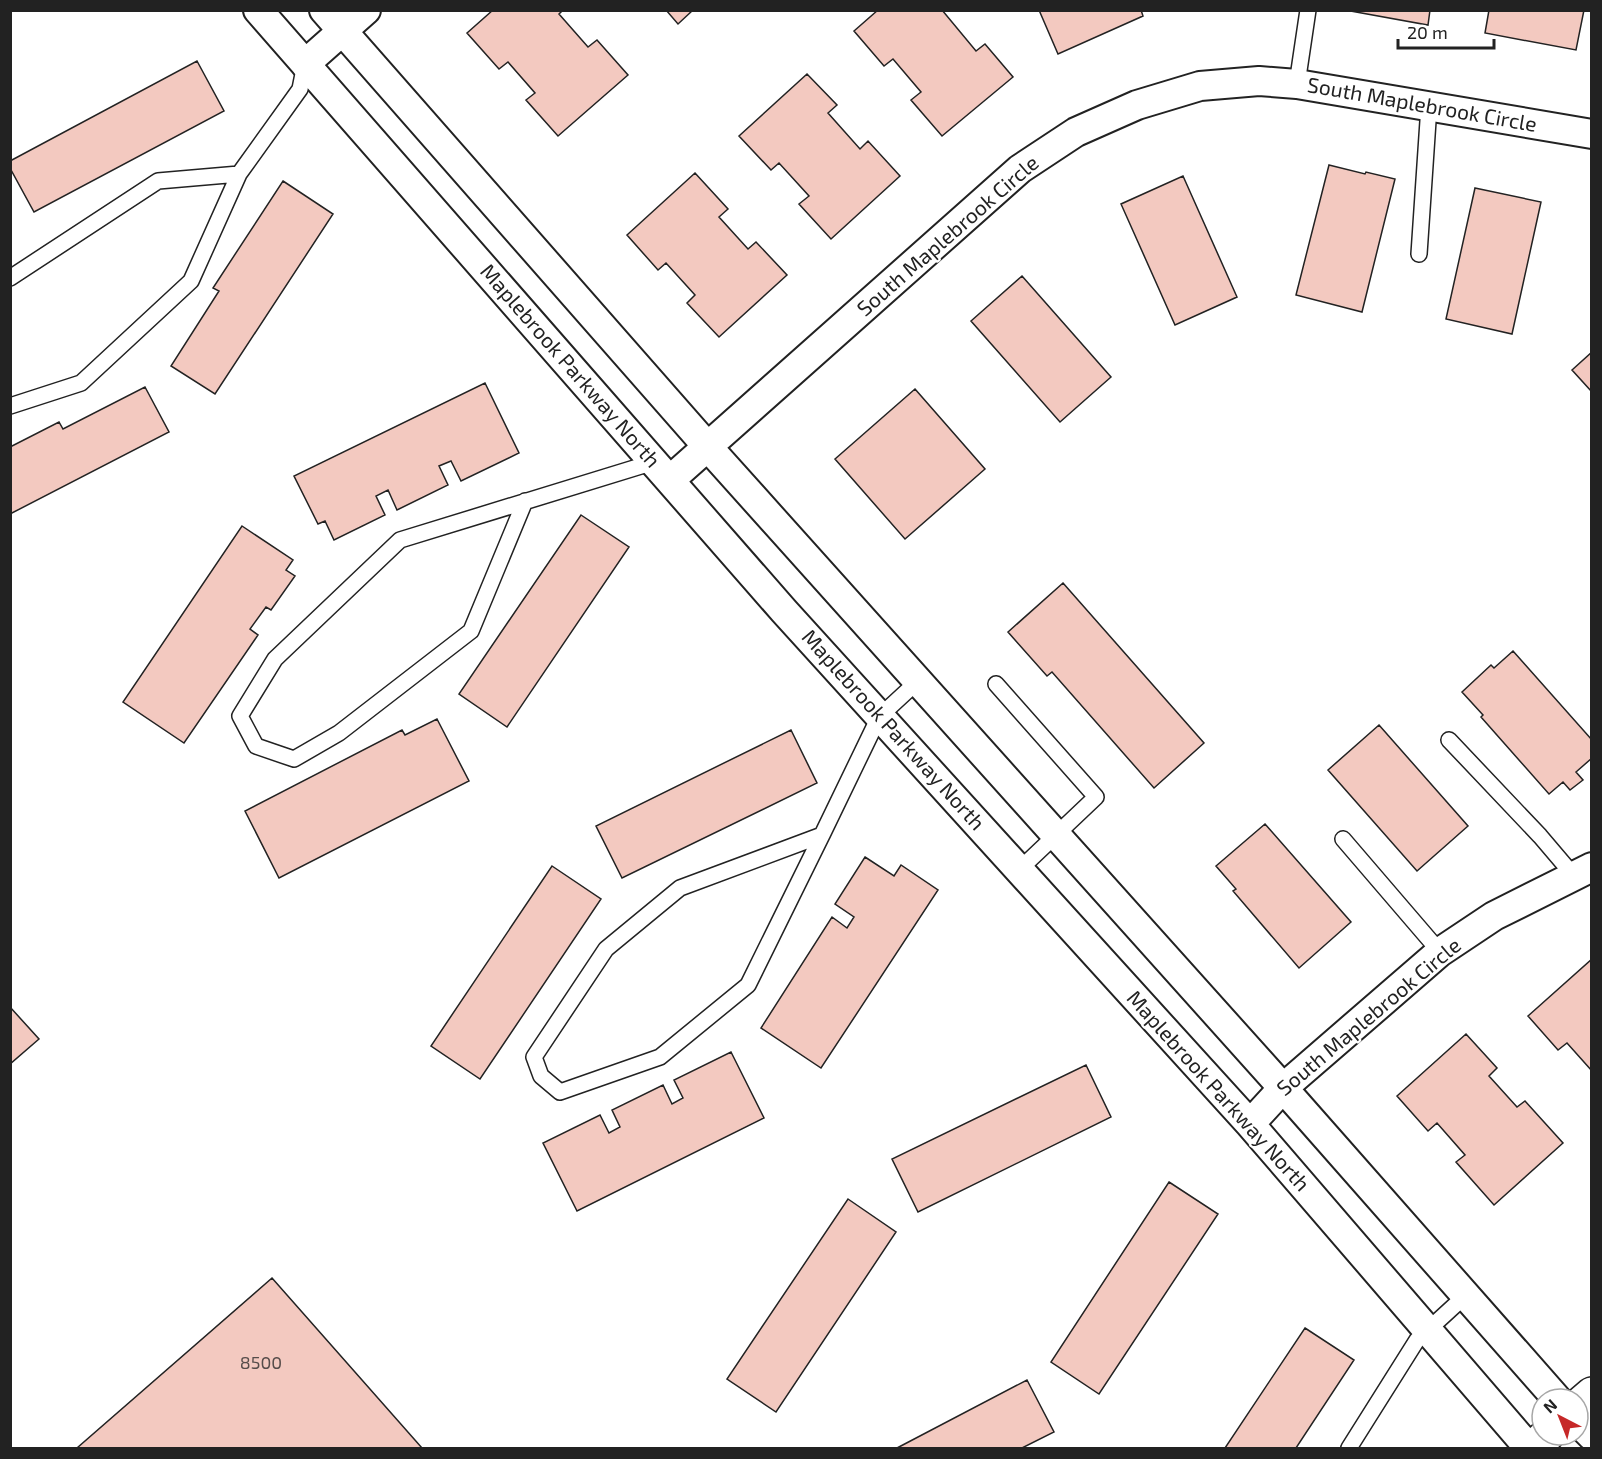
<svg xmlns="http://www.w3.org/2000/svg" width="1602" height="1459" viewBox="0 0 1602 1459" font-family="'Exo 2',sans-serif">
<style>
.building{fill:#f3c9c0;stroke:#222;stroke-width:1.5}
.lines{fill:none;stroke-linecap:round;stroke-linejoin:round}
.service-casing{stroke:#222;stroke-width:18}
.minor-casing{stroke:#222;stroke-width:32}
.secondary-casing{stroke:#222;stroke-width:36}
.service{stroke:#fff;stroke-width:15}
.minor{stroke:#fff;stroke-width:28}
.secondary{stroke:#fff;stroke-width:33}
.labels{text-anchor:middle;stroke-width:4.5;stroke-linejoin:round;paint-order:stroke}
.number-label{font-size:18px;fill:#564c4a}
.street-label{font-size:21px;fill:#222;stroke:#fff}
</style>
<rect width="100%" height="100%" fill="#fff"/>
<path class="building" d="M493 10H563L559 14 588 47 597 40 628 75 558 136 526 100 535 93 508 62 499 69 467 33Z
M666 10H693L678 24Z
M878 10H942L976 51 985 44 1013 77 942 136 911 100 921 92 893 59 884 66 854 31Z
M1039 10H1141L1143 16 1058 54Z
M1345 10H1430L1428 25Z
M1489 10H1584L1576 50 1485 33Z
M197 61 224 111 34 212 10 168V161Z
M807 74 837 105 828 113 860 149 868 141 900 176 831 239 799 204 809 196 779 163 771 170 739 136Z
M1329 165 1365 174 1366 172 1395 179 1362 312 1296 295Z
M695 173 728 209 719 217 748 249 756 242 787 275 719 337 687 303 695 295 666 263 658 270 627 235Z
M1183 176 1237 297 1175 325 1121 204Z
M283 181 333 214 215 394 171 366 219 291 213 288Z
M1475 188 1541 202 1512 334 1446 319Z
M1022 276 1111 377 1060 422 971 321Z
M1592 352V392L1572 370Z
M485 383 519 453 461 481 451 461 439 466 448 485 397 510 388 490 376 496 385 515 334 540 325 521 318 524 294 476Z
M145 387 169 432 10 514V447L59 422 63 429Z
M915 389 985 469 905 539 835 459Z
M581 515 629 547 507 727 459 694Z
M242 526 293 560 286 570 295 576 271 610 266 607 250 629 258 635 184 743 123 702Z
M1063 583 1204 743 1154 788 1052 672 1047 676 1008 632Z
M1513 651 1592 740V758L1576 772 1583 780 1570 790 1563 782 1549 794 1481 717 1483 715 1462 692 1491 665 1494 668Z
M437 719 469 781 279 878 245 811 402 730 405 735Z
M1379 725 1468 826 1417 871 1328 770Z
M791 730 817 783 622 878 596 826Z
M1265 824 1351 922 1299 968 1233 891 1236 889 1216 866Z
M865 857 894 876 901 865 938 890 821 1068 761 1028 832 917 847 928 854 917 835 904Z
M552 866 601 899 480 1079 431 1046Z
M1592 959V1071L1567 1043 1558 1050 1528 1016Z
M10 1007 39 1039 10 1064Z
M1466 1034 1497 1068 1489 1076 1517 1107 1525 1101 1563 1143 1494 1205 1456 1162 1465 1155 1437 1123 1428 1131 1397 1096Z
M731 1052 764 1118 577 1211 543 1143 600 1115 609 1133 620 1127 612 1110 663 1085 672 1104 683 1098 674 1080Z
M1086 1065 1111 1117 918 1212 892 1159Z
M1169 1182 1218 1214 1099 1394 1051 1362Z
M848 1199 896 1232 776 1412 727 1379Z
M272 1278 422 1448H77Z
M1305 1328 1354 1360 1296 1448H1225Z
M1027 1380 1054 1432 1022 1448H897Z"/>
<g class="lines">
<defs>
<path id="service" d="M1297 84 1308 10
M1419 254 1429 106
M10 278 158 181 239 174
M10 406 81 383 191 281 239 174 300 89 305 64
M525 501 471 631 339 733 294 759 256 746 240 716 275 659 400 540 654 462
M996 684 1096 797 1020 869
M1449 740 1540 836 1574 876
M822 835 748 985 660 1057 560 1092 541 1076 534 1057 606 949 680 888 822 835 879 717 918 681
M1343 839 1440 952
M1349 1448 1417 1340 1465 1296"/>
<path id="minor" d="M258 10 784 611 1250 1124 1529 1448
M324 10 707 446 1283 1088 1557 1399
M305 64 366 10
M670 480 1020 169 1076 132 1137 105 1200 86 1259 81 1297 84 1592 134
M1250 1124 1283 1088 1440 952 1494 916 1592 867
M1578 1422 1592 1436"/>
<path id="secondary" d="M1578 1406 1592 1394
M1533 1448 1547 1435"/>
</defs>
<use href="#service" class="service-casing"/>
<use href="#minor" class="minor-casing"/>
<use href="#secondary" class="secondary-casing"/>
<use href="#service" class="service"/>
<use href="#minor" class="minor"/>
<use href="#secondary" class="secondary"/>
</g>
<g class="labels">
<g class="number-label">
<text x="261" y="1369">8500</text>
</g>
<g class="street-label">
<text transform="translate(1422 105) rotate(10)" y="7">South Maplebrook Circle</text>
<text transform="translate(948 236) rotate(-41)" y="7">South Maplebrook Circle</text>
<text transform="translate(570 366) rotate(49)" y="7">Maplebrook Parkway North</text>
<text transform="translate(893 730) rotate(48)" y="7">Maplebrook Parkway North</text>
<text transform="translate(1369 1017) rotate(-40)" y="7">South Maplebrook Circle</text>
<text transform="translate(1218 1091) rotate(48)" y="7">Maplebrook Parkway North</text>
</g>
</g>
<rect width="1602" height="1459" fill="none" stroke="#222222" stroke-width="24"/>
<g transform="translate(1560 1417) rotate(318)"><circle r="28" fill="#ffffff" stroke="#a7a7a7" stroke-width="1.5"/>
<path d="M0-4.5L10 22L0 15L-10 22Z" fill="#c62828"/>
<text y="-9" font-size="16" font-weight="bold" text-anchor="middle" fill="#222222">N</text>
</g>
<path d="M1398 39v9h96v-9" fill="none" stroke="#222222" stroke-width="3"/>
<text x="1407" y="39" font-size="18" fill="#222222" stroke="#ffffff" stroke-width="4.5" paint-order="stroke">20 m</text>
</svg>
